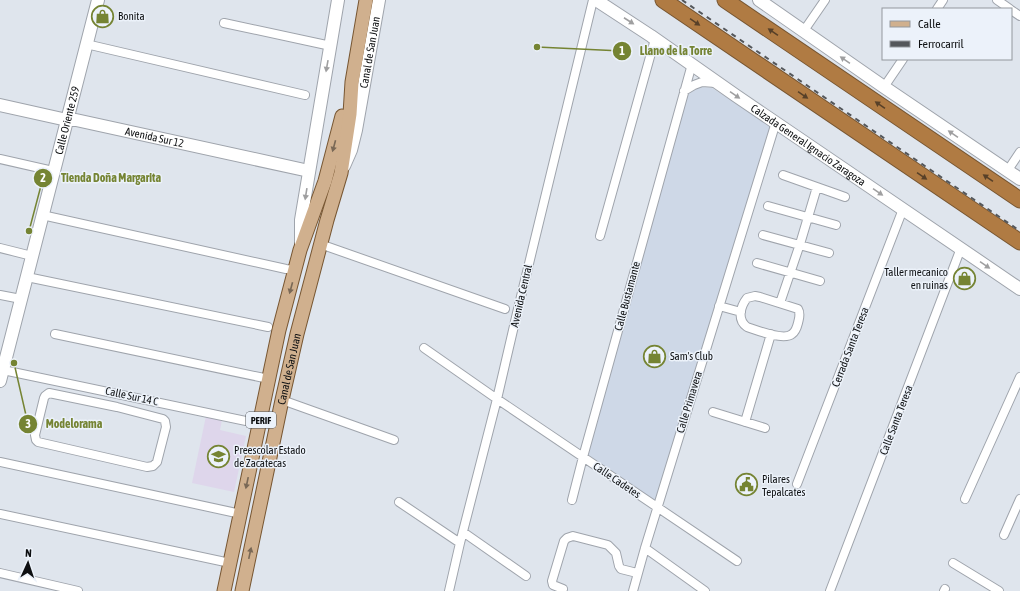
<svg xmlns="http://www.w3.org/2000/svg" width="1020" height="591" viewBox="0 0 1020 591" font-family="'Asap Condensed',sans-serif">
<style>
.built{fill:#ced8e7}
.education{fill:#ded6eb}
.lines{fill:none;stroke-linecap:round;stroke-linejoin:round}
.street-casing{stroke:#9fa4ac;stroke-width:10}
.secondary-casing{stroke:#9fa4ac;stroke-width:14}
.primary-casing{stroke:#775632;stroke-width:15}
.highway-casing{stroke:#775632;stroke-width:17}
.street{stroke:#fff;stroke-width:8}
.secondary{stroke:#fff;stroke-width:12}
.primary{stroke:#d0b08e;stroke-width:13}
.highway{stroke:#b07b43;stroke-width:15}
.rail{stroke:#54575b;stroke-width:2;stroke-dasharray:5 5;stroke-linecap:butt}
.oneway{fill:#9f9fa0}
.oneway2{fill:#574028}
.oneway3{fill:#796856}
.labels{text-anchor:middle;stroke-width:3;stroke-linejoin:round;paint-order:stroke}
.shield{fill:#ecf2fa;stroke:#515458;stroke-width:1}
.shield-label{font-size:10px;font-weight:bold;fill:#0e1012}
.poi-label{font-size:11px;fill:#0e1012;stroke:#ecf2fa;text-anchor:start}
.street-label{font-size:11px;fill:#0e1012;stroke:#ecf2fa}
.leader{fill:none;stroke:#758433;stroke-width:1.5}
.callout-dot{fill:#758433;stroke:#ecf2fa;stroke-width:1.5}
.mark-label{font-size:12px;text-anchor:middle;font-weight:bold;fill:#fff}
.callout-label{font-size:12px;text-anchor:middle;font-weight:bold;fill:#758433;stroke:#ecf2fa;stroke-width:3;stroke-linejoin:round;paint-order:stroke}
</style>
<rect width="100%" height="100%" fill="#dfe5ed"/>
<path class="built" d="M700 87 712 88 771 126 656 502 587 454 684 101 690 93Z"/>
<path class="education" d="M206 416 222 420 220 430 246 436 234 492 192 483Z"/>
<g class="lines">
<defs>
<path id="street" d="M997 0 1010 9
M937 9 943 0
M1011 10 1020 16
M224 23 331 46
M803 32 825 0
M86 44 305 95
M884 87 903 59
M684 91 694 85 702 82 716 83
M0 159 53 171
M1008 170 1020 152
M783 175 845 197
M768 206 836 225
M42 215 286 269 296 270
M763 235 829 253
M600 236 655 39
M320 244 505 309
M0 248 32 256
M757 263 820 281
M27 277 268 327
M0 295 21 299
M755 296 760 297 798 309C801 314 799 318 798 323 797 327 795 332 792 334 784 341 756 330 747 327 737 320 740 307 747 298Z
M780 303 800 244 817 187
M719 306 741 312
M55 334 269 379
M424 348 497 399 737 561
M3 370 260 424
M49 393 117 407 163 419 165 421 166 427 157 462 153 466 147 467 38 442 36 440 35 435 44 398 45 396Z
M282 400 394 440
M713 412 765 428
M745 422 771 334
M0 462 241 514
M797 484 903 209
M965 499 1020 377
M572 500 583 457 692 64
M399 502 460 543
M0 514 230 563
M463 532 526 576
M1004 535 1020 499
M645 548 705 591
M953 563 999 591
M0 573 78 591
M563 589 553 585 552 581 564 541 567 538 573 536 608 545 616 553 619 566 621 569 637 573
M449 591 460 543 497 399 517 313 593 0
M633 591 645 548 776 122
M830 591 961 248
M944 591 945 589"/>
<g id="secondary">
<path id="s1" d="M596 0 651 36 735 95 1020 289"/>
<path d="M759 0 884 87 1020 179"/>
<path id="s2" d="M0 105 67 120H76L309 171"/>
<path id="s3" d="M344 166 351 150 356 130 379 0"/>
<path d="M301 244V220L338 0"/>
<path id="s4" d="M0 381 98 0"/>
</g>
<g id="primary">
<path d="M224 591 279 330 300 250 325 181 342 116"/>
<path id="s5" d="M242 591 282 400 297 334 327 220 341 173 350 114 352 82 366 0"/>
</g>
<path id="highway" d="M663 0 1020 242
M725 0 1020 200"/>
</defs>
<use href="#street" class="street-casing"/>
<use href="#secondary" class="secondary-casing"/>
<use href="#primary" class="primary-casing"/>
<use href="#highway" class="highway-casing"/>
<use href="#street" class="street"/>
<use href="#secondary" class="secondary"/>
<use href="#primary" class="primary"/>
<use href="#highway" class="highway"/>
<path class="rail" d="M682 0 1020 231"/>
</g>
<defs><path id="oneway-solid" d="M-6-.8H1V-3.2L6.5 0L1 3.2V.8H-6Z"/></defs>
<g class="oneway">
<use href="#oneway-solid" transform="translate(629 21) rotate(33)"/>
<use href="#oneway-solid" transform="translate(845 60) rotate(-146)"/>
<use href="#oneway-solid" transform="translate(327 66) rotate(100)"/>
<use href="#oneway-solid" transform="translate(735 95) rotate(34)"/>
<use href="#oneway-solid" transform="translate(953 134) rotate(-146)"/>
<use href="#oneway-solid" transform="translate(878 192) rotate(34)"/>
<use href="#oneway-solid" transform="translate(306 194) rotate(99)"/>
<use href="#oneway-solid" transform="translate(985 265) rotate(34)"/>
</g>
<g class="oneway2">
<use href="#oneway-solid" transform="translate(695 22) rotate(34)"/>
<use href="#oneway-solid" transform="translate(773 32) rotate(-146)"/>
<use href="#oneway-solid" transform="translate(803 95) rotate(34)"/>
<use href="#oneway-solid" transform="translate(880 105) rotate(-146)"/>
<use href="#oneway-solid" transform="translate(922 176) rotate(34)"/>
<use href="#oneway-solid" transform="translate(988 178) rotate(-146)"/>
</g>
<g class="oneway3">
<use href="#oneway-solid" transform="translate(334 146) rotate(105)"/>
<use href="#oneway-solid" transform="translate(291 288) rotate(105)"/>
<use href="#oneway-solid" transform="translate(247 483) rotate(102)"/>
<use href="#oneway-solid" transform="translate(250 553) rotate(-78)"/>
</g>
<defs>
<symbol id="shop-ring" viewBox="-11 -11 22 22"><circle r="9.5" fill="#ecf2fa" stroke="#758433" stroke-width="1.5"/><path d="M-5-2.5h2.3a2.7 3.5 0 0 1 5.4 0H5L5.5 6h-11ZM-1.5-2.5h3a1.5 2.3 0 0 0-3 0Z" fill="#758433"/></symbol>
<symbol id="school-ring" viewBox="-11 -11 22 22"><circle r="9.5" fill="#ecf2fa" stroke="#758433" stroke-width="1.5"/><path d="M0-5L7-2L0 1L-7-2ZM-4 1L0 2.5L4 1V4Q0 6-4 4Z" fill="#758433"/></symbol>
<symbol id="civic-ring" viewBox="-11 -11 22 22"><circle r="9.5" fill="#ecf2fa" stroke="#758433" stroke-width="1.5"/><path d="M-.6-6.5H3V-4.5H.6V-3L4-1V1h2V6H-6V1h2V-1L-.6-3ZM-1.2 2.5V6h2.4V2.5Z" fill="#758433"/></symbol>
</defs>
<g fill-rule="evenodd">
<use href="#shop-ring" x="90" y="4" width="25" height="25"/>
<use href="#shop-ring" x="952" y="266" width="25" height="25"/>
<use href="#shop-ring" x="642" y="344" width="25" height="25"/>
<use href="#school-ring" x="206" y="444" width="25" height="25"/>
<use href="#civic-ring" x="734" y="472" width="25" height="25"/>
</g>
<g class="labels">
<rect class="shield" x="246" y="412" width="30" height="16" rx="3"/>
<g class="shield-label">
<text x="261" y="424">PERIF</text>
</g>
<g class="poi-label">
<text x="118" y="20">Bonita</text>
<text x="948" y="276" text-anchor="end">Taller mecanico<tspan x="948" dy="13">en ruinas</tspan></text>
<text x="670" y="360">Sam's Club</text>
<text x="234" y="454">Preescolar Estado<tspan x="234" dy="13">de Zacatecas</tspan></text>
<text x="762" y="483">Pilares<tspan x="762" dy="13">Tepalcates</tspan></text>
</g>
<g class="street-label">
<text dy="4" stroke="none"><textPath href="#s3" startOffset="117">Canal de San Juan</textPath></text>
<text dy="4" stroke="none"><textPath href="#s4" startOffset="269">Calle Oriente 259</textPath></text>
<text dy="4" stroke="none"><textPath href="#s2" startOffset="158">Avenida Sur 12</textPath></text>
<text dy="4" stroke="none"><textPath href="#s1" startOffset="257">Calzada General Ignacio Zaragoza</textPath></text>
<text transform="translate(521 296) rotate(-77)" y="4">Avenida Central</text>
<text transform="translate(627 296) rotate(-75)" y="4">Calle Bustamante</text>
<text transform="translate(850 347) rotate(-69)" y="4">Cerrada Santa Teresa</text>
<text dy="4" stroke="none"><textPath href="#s5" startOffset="227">Canal de San Juan</textPath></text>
<text transform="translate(132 396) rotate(12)" y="4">Calle Sur 14 C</text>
<text transform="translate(689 402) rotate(-73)" y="4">Calle Primavera</text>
<text transform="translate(896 420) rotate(-69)" y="4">Calle Santa Teresa</text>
<text transform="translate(617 480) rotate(34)" y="4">Calle Cadetes</text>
</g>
</g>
<path class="leader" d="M537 47L622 51M29 231L43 178M14 363L28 424"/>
<g class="callout-dot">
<circle cx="537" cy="47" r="4"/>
<circle cx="29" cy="231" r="4"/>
<circle cx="14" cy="363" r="4"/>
<circle cx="622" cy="51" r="10"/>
<circle cx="43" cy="178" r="10"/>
<circle cx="28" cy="424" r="10"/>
</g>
<g class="mark-label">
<text x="622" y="55">1</text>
<text x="43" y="182">2</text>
<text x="28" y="428">3</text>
</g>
<g class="callout-label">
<text x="676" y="55">Llano de la Torre</text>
<text x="111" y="182">Tienda Doña Margarita</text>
<text x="74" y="428">Modelorama</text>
</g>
<rect x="882" y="8" width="130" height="52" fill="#ecf2fa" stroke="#93989d"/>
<rect x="890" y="21" width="20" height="6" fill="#d0b08e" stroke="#93989d"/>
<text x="918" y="28" font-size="12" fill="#0e1012">Calle</text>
<rect x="890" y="41" width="20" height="6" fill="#54575b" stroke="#93989d"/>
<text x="918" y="48" font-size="12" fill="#0e1012">Ferrocarril</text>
<g transform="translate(28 563) rotate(3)" stroke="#ecf2fa" stroke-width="3" paint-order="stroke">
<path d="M0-3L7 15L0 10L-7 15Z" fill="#0e1012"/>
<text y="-6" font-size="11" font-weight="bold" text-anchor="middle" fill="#0e1012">N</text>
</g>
</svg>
